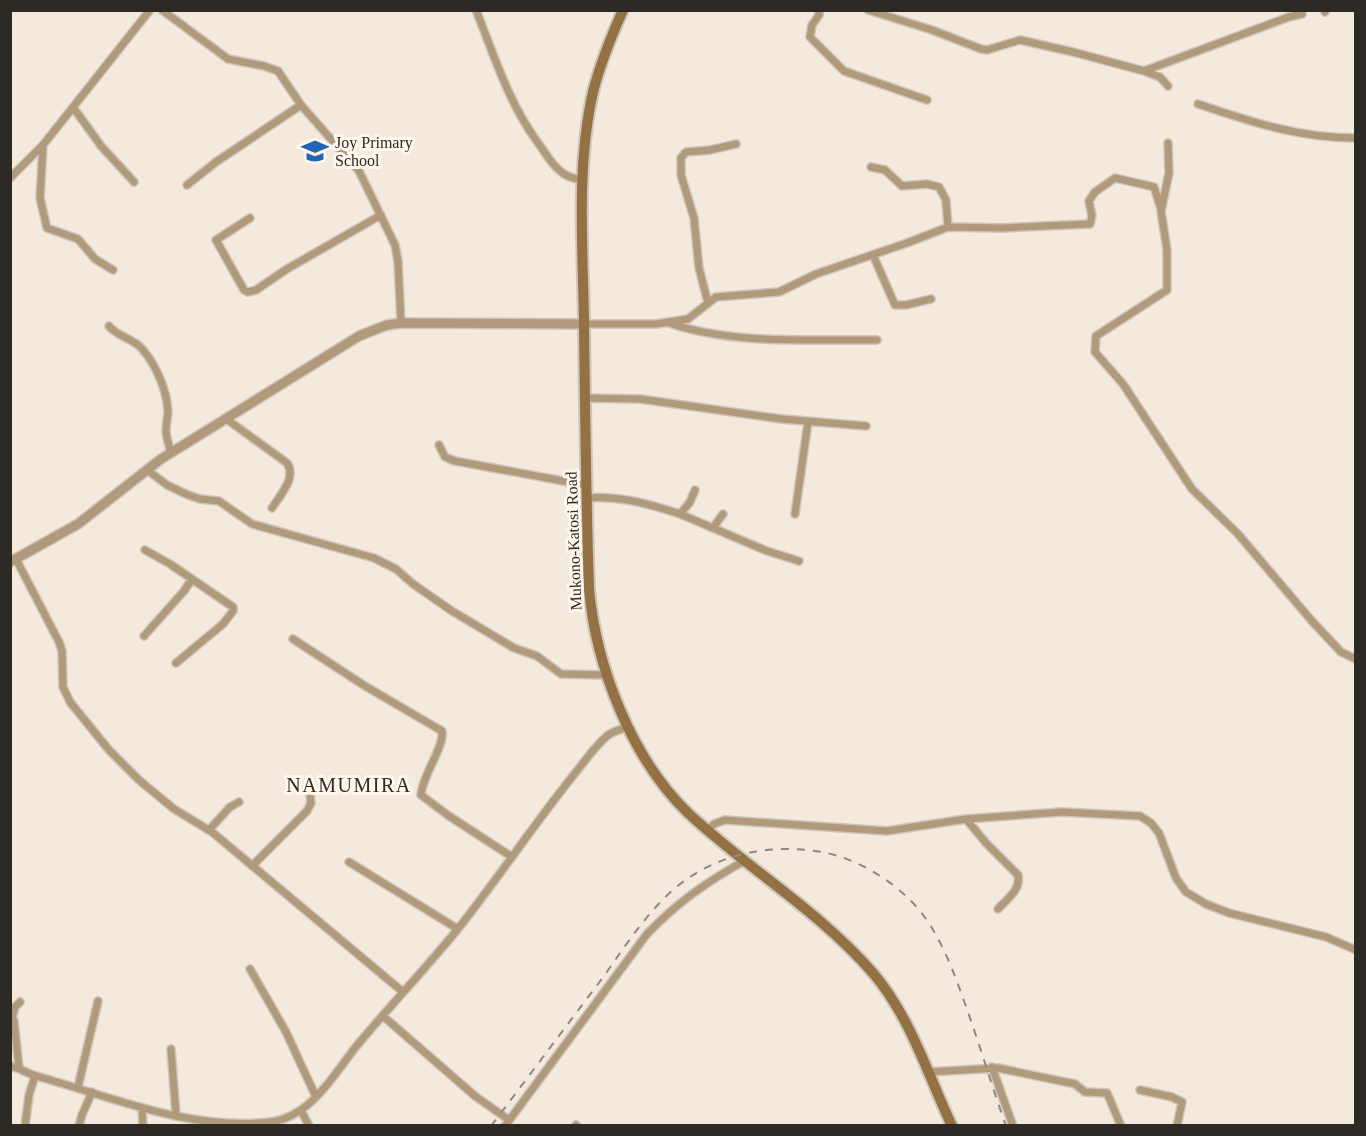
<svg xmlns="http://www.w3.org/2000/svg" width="1366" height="1136" viewBox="0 0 1366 1136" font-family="'Times New Roman',serif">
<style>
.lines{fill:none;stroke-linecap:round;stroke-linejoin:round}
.minor-casing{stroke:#cfc6bb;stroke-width:10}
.tertiary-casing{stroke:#cfc6bb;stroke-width:12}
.secondary-casing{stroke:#cfc6bb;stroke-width:14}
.minor{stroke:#b1997b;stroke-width:7}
.tertiary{stroke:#b1997b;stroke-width:9}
.secondary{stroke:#947143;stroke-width:10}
.rail{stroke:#908980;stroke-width:2;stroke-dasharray:8 8;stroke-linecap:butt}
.labels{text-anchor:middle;stroke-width:6;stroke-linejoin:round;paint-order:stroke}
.poi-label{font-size:16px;fill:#2d2924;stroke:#fff6ec;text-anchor:start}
.street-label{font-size:16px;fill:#2d2924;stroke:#fff6ec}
.quarter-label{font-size:20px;letter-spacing:1.5px;fill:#2d2924;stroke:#fff6ec}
</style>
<rect width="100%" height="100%" fill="#f3e9dc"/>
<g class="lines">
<defs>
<path id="minor" d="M162 10 228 59 264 66 278 71 301 105 359 171 395 245 398 261 401 323
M476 10C494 55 508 101 536 140 545 152 553 168 566 175 571 178 578 179 584 181
M819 10V15L812 25 810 37 844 71 927 100
M868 10 932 30 981 49 987 50 1020 40 1073 52 1144 71 1160 77 1168 86
M1325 12 1326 10
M1144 71 1289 17 1302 14
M1198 104C1251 122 1299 138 1356 138
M73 107 101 146 134 182
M1168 143 1169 173 1161 211 1167 250V290L1096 336 1095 352 1123 384 1192 489 1238 534 1311 620 1341 652 1356 659
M43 145 40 198 47 228 78 239 95 259 113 270
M871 167 885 170 902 186 927 184 939 187 946 200 948 227
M10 178 43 145 150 10
M187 185 216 162 301 105
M250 218 216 240 244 290 248 292 256 290 287 269 381 215
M873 255 895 305H906L931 299
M708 303 699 268 694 218 681 175V158L686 152 710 150 736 144
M669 323C734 345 809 339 877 340
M584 324H656L688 319 716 297 779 292 816 274 907 243 948 227 1002 228 1090 224 1092 216 1089 201 1095 192 1115 178 1154 187 1161 209
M109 326C117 337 134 338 143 350 156 365 167 391 168 411 168 417 166 423 166 430 166 437 169 445 171 453
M584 398 640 399 782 419 866 426
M225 418 287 463C297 478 280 495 272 508
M439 445 445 457 455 461 585 485
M147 470 167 485 188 495 200 499 219 501 252 524 374 558 396 569 413 584 452 611 514 648 537 656 561 674 607 675
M695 490 690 502 680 514 767 551 799 561
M586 498C617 495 650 504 680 514
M795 514 808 422
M713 528 723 514
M145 550 170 564 233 607V611L223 624 176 663
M16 559 59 642 62 651 63 687 70 702 109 750 139 780 174 809 212 832 403 992
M144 636 184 591 192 579
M293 639 365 686 442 731C445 746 422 776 421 795L449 816 512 857
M966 819 987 844 1018 875C1021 890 1007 899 998 909
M209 830 230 807 239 802
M708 830 714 824 725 820 887 831 966 819 1062 812 1140 816 1151 823 1159 833 1176 878 1186 892 1206 904 1229 913 1326 937 1356 950
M349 862 458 929
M252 866 307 811 311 803 310 793
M250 969 286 1032 316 1097
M383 1016 475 1096 509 1120
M171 1049 176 1115
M10 1066C21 1068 29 1075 40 1077 114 1098 191 1131 270 1122 312 1117 335 1072 359 1043 391 1005 426 968 457 930 497 880 532 827 572 777 583 764 594 747 607 736 613 731 622 729 628 727
M992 1067 1013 1126
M19 1068 14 1021 12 1018 15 1007 20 1002
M928 1072 998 1068 1075 1084 1085 1092 1107 1093 1121 1126
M78 1087 98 1001
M1140 1090 1172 1097 1182 1102 1177 1126
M142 1108 143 1126
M301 1110 309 1126
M576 1125 577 1126
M25 1126 29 1095 35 1076
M79 1126 82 1115 92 1092
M505 1126 647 934C678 902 705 883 744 861"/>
<path id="tertiary" d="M10 562 78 524 161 459 359 336 387 325 401 323 584 324"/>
<path id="secondary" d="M623 10C611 37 600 64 593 92 576 167 583 248 584 324 585 412 586 500 589 589 596 666 631 758 688 813 748 869 819 911 873 973 911 1018 927 1073 952 1126"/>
</defs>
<use href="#minor" class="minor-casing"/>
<use href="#tertiary" class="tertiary-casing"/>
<use href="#secondary" class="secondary-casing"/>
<use href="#minor" class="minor"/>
<use href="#tertiary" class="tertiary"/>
<use href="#secondary" class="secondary"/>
<path class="rail" d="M491 1126C526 1080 560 1034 595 988 620 955 642 917 674 889 715 854 769 843 822 852 861 859 904 887 926 919 944 945 954 973 964 1001 979 1042 991 1084 1006 1126"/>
</g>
<defs>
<symbol id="school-bare" viewBox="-9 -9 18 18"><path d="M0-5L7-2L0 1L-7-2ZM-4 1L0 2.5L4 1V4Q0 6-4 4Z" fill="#2265b6" stroke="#fff6ec" stroke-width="2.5" paint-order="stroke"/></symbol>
</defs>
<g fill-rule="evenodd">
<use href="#school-bare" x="296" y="132" width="38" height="38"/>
</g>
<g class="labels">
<g class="poi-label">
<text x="335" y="148">Joy Primary<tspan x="335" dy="18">School</tspan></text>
</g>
<g class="street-label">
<text transform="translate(573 541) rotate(-92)" y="6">Mukono-Katosi Road</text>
</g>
<g class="quarter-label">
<text x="349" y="792">NAMUMIRA</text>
</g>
</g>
<rect width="1366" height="1136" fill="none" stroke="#2d2924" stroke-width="24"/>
</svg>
